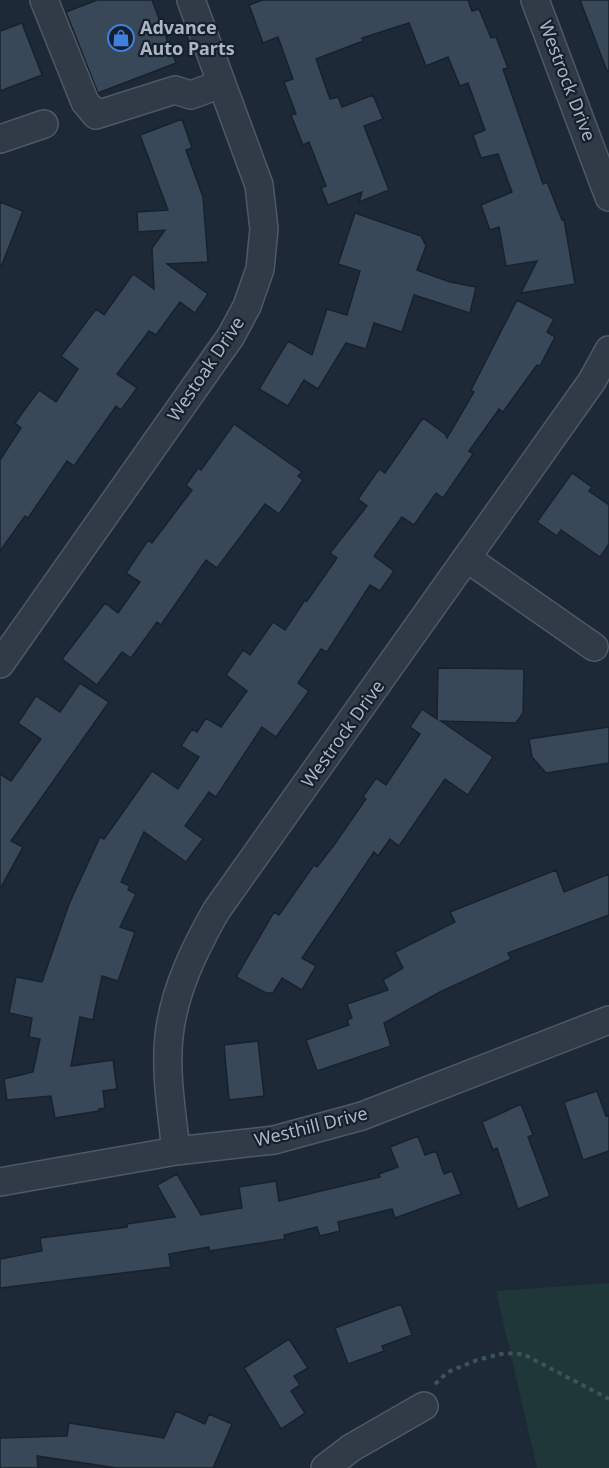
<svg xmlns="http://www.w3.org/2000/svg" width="609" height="1468" viewBox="0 0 609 1468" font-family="'Noto Sans',sans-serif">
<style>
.green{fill:#1f3738}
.building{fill:#394858;stroke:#18222e;stroke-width:1.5}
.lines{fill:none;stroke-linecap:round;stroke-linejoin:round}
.minor-casing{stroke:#4e5966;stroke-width:30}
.path{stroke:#3c5456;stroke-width:4;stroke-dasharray:4.5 4.5;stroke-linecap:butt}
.minor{stroke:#313b48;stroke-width:27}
.labels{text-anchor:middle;stroke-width:4.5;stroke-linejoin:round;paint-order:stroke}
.poi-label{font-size:18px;font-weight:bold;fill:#aab6c5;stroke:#16202c;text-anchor:start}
.street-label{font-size:18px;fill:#aab6c5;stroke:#16202c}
</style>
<rect width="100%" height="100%" fill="#1d2937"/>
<path class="green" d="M609 1283V1468H537L496 1291Z"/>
<path class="building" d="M97 0H152L176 63 98 93 66 12Z
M263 0H468L472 11 479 9 491 38 496 37 508 68 503 69 543 184 547 182 562 220 564 219 575 284 521 293 537 261 506 266 499 227 490 230 481 205 512 192 498 154 481 158 473 135 485 130 468 83 460 86 448 57 426 66 409 23 362 38 363 41 316 59 330 99 338 97 342 107 373 95 383 119 364 126 389 190 359 202 362 192 328 205 321 188 326 186 309 142 303 145 291 115 296 114 284 82 293 79 278 37 263 43 249 5Z
M580 0H609V71H607Z
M22 23 42 75 0 91V31Z
M182 119 192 148 186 150 203 197 208 262 167 264 208 294 195 313 180 302 156 335 149 331 117 374 137 388 121 410 116 406 74 466 67 461 28 518 25 516 0 551V460L21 428 15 423 39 390 56 402 78 369 61 356 96 309 104 315 133 274 154 289 152 248 165 230 138 232 137 212 168 210 140 135Z
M0 202 23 211 1 267 0 266Z
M355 213 421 236 426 246 417 270 450 282 476 287 470 313 414 295 402 332 374 323 366 349 346 343 318 389 304 380 288 406 259 389 288 341 312 355 327 309 347 315 360 271 338 264Z
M517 300 554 319 547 332 555 337 540 366 537 365 503 412 499 409 469 451 473 454 443 498 436 493 414 525 402 517 374 556 394 571 380 591 370 585 327 652 321 649 298 683 309 691 276 737 262 727 216 797 209 792 185 826 203 839 186 862 144 832 121 882 130 886 128 890 136 894 120 927 135 932 118 981 102 976 93 1020 80 1017 71 1066 113 1060 117 1089 103 1091 105 1108 99 1109V1111L55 1118 51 1096 7 1100 4 1079 33 1072 40 1039 29 1037 32 1018 9 1013 16 977 42 982 69 904 100 837 104 839 152 771 178 789 199 757 181 746 192 729 197 732 206 718 221 727 247 691 226 675 243 650 250 655 273 622 285 630 305 600 307 601 337 558 330 553 367 506 358 499 379 469 385 473 423 418 445 434 447 438 474 392 471 390Z
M234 424 302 472 298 476 303 480 279 514 265 504 217 568 206 560 161 625 157 622 131 658 122 652 97 685 62 659 105 603 118 613 140 582 126 573 148 540 152 543 192 490 186 485 198 468 201 470Z
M572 473 592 487 589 491 609 505V544L600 557 561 530 557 536 537 522Z
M438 668 524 669 523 713 516 723 441 721 493 757 468 795 445 779 399 846 390 839 378 856 374 852 302 958 316 966 302 990 282 978 273 993H266L236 977 274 912 279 915 314 865 317 867 334 845 366 799 363 797 376 778 386 785 420 734 410 727 422 709 437 719Z
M80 683 109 702 11 841 23 847 0 889V774L11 781 41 739 18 723 36 696 60 712Z
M609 727V763L546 773 532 757 529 739Z
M556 870 564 892 609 874V915L508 953 511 959 440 992 384 1023 391 1046 317 1071 306 1040 349 1025 347 1020 352 1018 347 1004 388 990 383 980 403 968 395 952 455 922 450 912Z
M258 1041 264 1096 229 1100 224 1045Z
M597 1091 606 1116 609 1115V1151L583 1160 564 1102Z
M521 1104 533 1135 528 1137 550 1196 518 1209 497 1148 493 1150 482 1122Z
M418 1136 425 1155 436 1151 444 1174 452 1171 461 1194 395 1218 392 1209 338 1222 340 1231 320 1236 317 1227 284 1235 285 1239 209 1251V1247L169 1254 171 1267 0 1288V1259L42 1251 40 1238 127 1227V1224L175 1217 157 1185 177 1174 201 1215 242 1208 239 1187 276 1181 279 1201 380 1177 379 1174 398 1167 390 1147Z
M401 1304 412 1335 382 1346 384 1351 348 1364 335 1328Z
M289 1339 308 1368 294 1376 300 1385 291 1391 305 1413 281 1429 244 1368Z
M176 1411 205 1424 209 1414 232 1424 213 1468H117L37 1456 38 1468H0V1438L67 1436 69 1423 164 1438Z"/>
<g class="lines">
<defs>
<path id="minor" d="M44 0 85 102 96 115 175 90 191 95 221 84
M535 0 609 197
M0 139 44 124
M468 559 594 647
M0 664 231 336 247 306 260 269 264 229 259 185 191 0
M176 1151C172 1113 165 1074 169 1036 174 991 194 950 216 911L592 381 609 350
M0 1182 176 1151 274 1140 362 1116 609 1020
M325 1468 351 1448 424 1406"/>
</defs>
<use href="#minor" class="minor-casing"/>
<path class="path" d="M435 1384 448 1372 477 1360 505 1353 523 1354 609 1399"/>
<use href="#minor" class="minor"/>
</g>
<defs>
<symbol id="shop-ring" viewBox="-11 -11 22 22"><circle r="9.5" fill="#16202c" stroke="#3f7fe0" stroke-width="1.5"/><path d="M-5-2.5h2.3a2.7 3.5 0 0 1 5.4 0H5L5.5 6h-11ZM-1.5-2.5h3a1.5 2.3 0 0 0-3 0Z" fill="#3f7fe0"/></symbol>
</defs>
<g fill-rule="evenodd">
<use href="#shop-ring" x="106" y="23" width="30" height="30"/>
</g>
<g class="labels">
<g class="poi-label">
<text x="140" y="34">Advance<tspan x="140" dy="21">Auto Parts</tspan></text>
</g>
<g class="street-label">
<text transform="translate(567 81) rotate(69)" y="6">Westrock Drive</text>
<text transform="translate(206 369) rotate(-56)" y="6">Westoak Drive</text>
<text transform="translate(343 734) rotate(-54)" y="6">Westrock Drive</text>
<text transform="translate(311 1127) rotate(-14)" y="6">Westhill Drive</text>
</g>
</g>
</svg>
